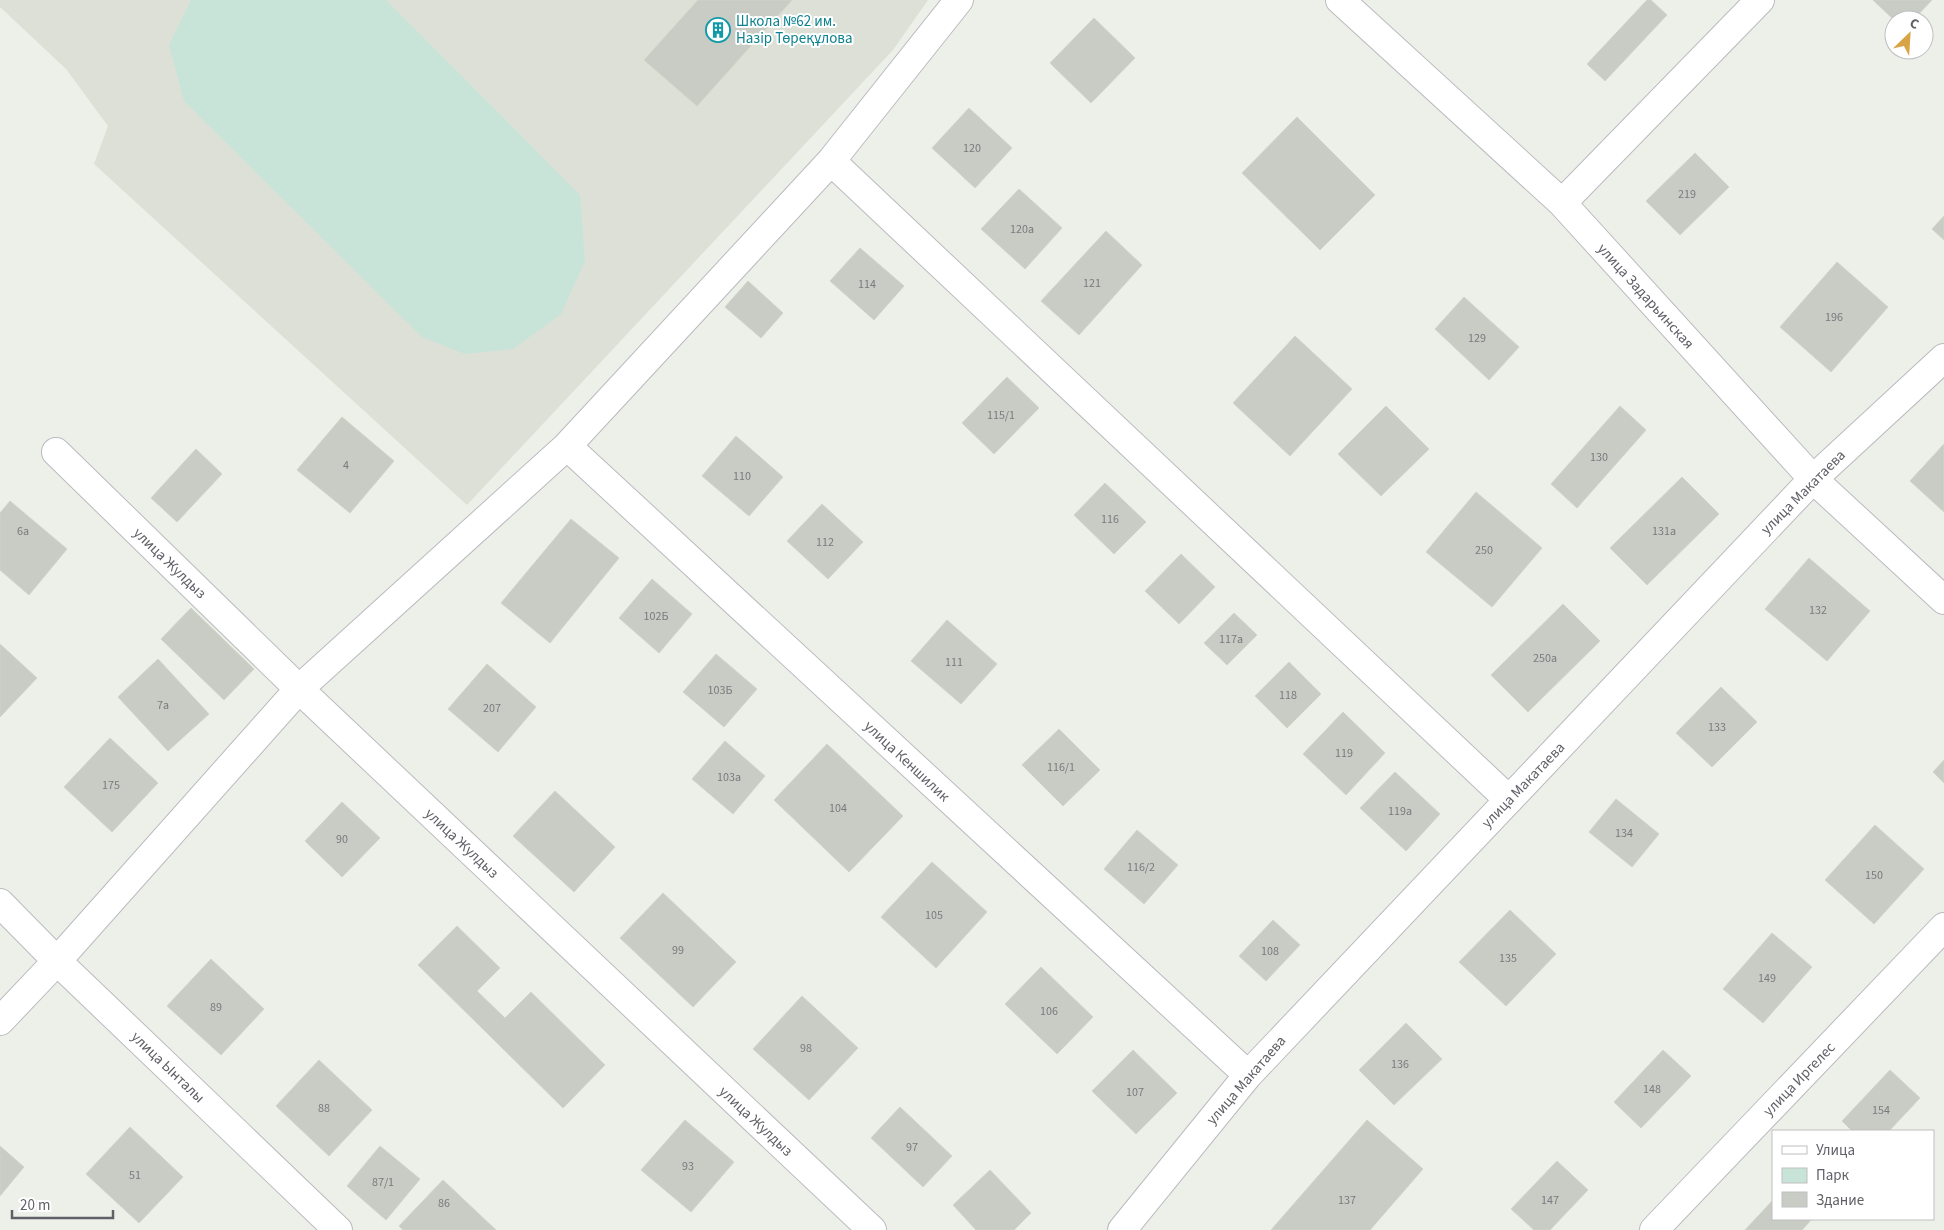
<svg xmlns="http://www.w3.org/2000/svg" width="1944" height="1230" viewBox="0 0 1944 1230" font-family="'Source Sans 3',sans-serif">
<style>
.education{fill:#dce0d7}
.green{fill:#c8e4d8}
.building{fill:#c9cbc5;stroke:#d1d4c7}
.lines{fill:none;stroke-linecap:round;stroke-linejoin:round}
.minor-casing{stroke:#bbbac0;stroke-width:30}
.minor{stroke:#fff;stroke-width:28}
.labels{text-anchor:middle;stroke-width:4;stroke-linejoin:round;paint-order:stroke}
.number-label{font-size:12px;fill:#7a7b7e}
.culture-label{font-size:15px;fill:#0d838f;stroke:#fff;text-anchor:start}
.street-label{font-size:15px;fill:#606067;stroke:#fff}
</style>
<rect width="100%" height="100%" fill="#edf0e8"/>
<path class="education" d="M0 0H928L893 50 467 505 94 164 108 126 66 69 0 7Z"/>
<path class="green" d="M191 0H386L580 195 585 261 561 314 513 349 465 354 422 337 184 101 169 45Z"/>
<path class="building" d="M698 0H792L697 106 644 60Z
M1647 0H1651L1667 15 1605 81 1587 64Z
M1873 0H1932L1913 20H1894Z
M1094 18 1135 58 1091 103 1050 63Z
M969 108 1012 148 975 188 932 148Z
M1297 117 1375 195 1320 250 1242 173Z
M1695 153 1729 187 1680 235 1646 201Z
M1019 189 1062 228 1025 269 981 229Z
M1944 216V240L1932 229Z
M1106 231 1142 265 1079 335 1041 301Z
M860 248 904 286 874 320 830 281Z
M1837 262 1888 307 1831 372 1780 327Z
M748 281 783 313 761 338 725 307Z
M1464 297 1519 347 1489 380 1435 329Z
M1295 336 1352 389 1290 456 1233 403Z
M1007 377 1039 408 994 454 962 423Z
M1386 406 1429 449 1381 496 1338 454Z
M1620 406 1646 430 1577 508 1551 484Z
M342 417 394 461 350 513 297 470Z
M736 436 783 477 749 516 702 476Z
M1944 444V512L1910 481Z
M196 449 222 474 177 522 151 498Z
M1682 477 1719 514 1647 585 1610 548Z
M1105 483 1146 522 1114 554 1074 515Z
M1476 492 1542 548 1492 607 1426 552Z
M10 501 67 549 29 595 0 570V513Z
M822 504 863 542 828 579 787 541Z
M571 519 619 558 550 643 501 603Z
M1181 554 1215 587 1179 624 1145 591Z
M1809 558 1870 611 1827 661 1765 609Z
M652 579 692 614 659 653 619 618Z
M1563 604 1600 641 1528 712 1491 675Z
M191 608 254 669 224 700 161 639Z
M1234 613 1257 635 1227 665 1204 643Z
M947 620 997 664 961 704 911 661Z
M0 644 37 678 0 717Z
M716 654 757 689 724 727 683 692Z
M158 659 209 714 168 751 118 697Z
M1289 662 1321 694 1287 728 1255 696Z
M487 664 536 707 498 752 448 709Z
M1721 687 1757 722 1712 767 1676 733Z
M1343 712 1385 753 1346 795 1303 754Z
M1059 729 1100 770 1063 806 1022 765Z
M110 738 158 783 112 832 64 787Z
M725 741 765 776 733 814 692 779Z
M827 744 903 816 849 872 774 800Z
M1944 760V783L1933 772Z
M1395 772 1440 814 1406 851 1360 808Z
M555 791 615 847 574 892 513 836Z
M1616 799 1659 834 1632 867 1589 832Z
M342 802 380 838 342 877 305 841Z
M1875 825 1924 869 1874 924 1825 880Z
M1137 830 1178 865 1144 904 1104 869Z
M932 862 987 912 936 968 881 917Z
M663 893 736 962 693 1007 620 938Z
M1510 910 1556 954 1506 1006 1459 962Z
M1273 920 1300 945 1266 981 1239 956Z
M457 926 500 968 477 991 505 1018 531 992 605 1065 563 1108 418 965Z
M1772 933 1812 967 1763 1023 1723 989Z
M211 959 264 1009 221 1055 167 1006Z
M1041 967 1093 1017 1057 1054 1005 1004Z
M802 996 858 1048 809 1100 753 1049Z
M1406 1023 1442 1059 1394 1105 1359 1070Z
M1133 1050 1177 1093 1136 1134 1092 1091Z
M1663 1050 1691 1076 1641 1128 1614 1102Z
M319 1060 372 1110 329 1156 276 1106Z
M1890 1070 1920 1098 1889 1131H1852L1842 1121Z
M900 1107 952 1156 923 1187 871 1138Z
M685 1120 734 1162 691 1212 641 1170Z
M1367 1120 1423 1169 1370 1230H1271Z
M130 1127 183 1177 139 1223 86 1174Z
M0 1146 24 1167 0 1196Z
M380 1146 420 1179 386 1220 347 1186Z
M1557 1161 1588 1190 1550 1230H1534L1511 1209Z
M990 1170 1031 1213 1014 1230H976L953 1205Z
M443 1180 496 1230H403L399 1226Z
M1773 1200V1219H1812L1802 1230H1745Z"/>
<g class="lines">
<defs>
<path id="minor" d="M1340 0 1562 203 1813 479 1944 600
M831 161 1509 800
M1562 203 1760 0
M567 446 1248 1075
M56 452 299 689 872 1230
M0 903 57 961 338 1230
M0 1021 57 961 299 689 567 446 831 161 959 0
M1122 1230 1248 1075 1813 479 1944 358
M1654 1230 1944 927"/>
</defs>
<use href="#minor" class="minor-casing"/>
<use href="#minor" class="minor"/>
</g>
<defs>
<symbol id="building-ring" viewBox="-11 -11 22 22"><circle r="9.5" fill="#fff" stroke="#0f9aa8" stroke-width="1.5"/><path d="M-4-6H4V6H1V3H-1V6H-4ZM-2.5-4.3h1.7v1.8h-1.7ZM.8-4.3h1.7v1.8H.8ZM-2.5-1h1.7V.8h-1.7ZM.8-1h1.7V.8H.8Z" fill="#0f9aa8"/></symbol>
</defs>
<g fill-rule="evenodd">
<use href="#building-ring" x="704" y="16" width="28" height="28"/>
</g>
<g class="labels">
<g class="number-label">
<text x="972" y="152">120</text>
<text x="1687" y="198">219</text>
<text x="1022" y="233">120а</text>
<text x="1092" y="287">121</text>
<text x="867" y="288">114</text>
<text x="1834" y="321">196</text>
<text x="1477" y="342">129</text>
<text x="1001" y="419">115/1</text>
<text x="1599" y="461">130</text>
<text x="346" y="469">4</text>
<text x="742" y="480">110</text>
<text x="1110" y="523">116</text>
<text x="23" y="535">6а</text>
<text x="1664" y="535">131а</text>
<text x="825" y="546">112</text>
<text x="1484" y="554">250</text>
<text x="1818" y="614">132</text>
<text x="656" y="620">102Б</text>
<text x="1231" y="643">117а</text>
<text x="1545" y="662">250а</text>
<text x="954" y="666">111</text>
<text x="720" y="694">103Б</text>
<text x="1288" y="699">118</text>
<text x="163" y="709">7а</text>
<text x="492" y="712">207</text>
<text x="1717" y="731">133</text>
<text x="1344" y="757">119</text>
<text x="1061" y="771">116/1</text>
<text x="729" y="781">103а</text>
<text x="111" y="789">175</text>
<text x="838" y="812">104</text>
<text x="1400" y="815">119а</text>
<text x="1624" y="837">134</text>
<text x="342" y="843">90</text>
<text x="1141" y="871">116/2</text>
<text x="1874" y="879">150</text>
<text x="934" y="919">105</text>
<text x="678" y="954">99</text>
<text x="1270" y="955">108</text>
<text x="1508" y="962">135</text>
<text x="1767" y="982">149</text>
<text x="216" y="1011">89</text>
<text x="1049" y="1015">106</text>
<text x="806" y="1052">98</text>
<text x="1400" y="1068">136</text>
<text x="1652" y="1093">148</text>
<text x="1135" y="1096">107</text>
<text x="324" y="1112">88</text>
<text x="1881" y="1114">154</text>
<text x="912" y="1151">97</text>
<text x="688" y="1170">93</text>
<text x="135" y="1179">51</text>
<text x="383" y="1186">87/1</text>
<text x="1347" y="1204">137</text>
<text x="1550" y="1204">147</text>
<text x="444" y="1207">86</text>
</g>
<g class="culture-label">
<text x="736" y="26">Школа №62 им.<tspan x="736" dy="17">Назір Төреқұлова</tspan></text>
</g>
<g class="street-label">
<text transform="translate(1646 296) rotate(48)" y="5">улица Задарьинская</text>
<text transform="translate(1803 492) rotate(-45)" y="5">улица Макатаева</text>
<text transform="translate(170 563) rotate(44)" y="5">улица Жулдыз</text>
<text transform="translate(907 761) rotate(43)" y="5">улица Кеншилик</text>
<text transform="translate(1523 785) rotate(-46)" y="5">улица Макатаева</text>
<text transform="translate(462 843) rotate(43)" y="5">улица Жулдыз</text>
<text transform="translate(168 1067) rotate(44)" y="5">улица Ынталы</text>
<text transform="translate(1799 1079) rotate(-46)" y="5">улица Иргелес</text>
<text transform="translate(1246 1080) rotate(-49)" y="5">улица Макатаева</text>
<text transform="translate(756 1121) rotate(43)" y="5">улица Жулдыз</text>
</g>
</g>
<rect x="1772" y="1130" width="162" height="90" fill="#ffffff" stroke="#bfbfc2"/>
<rect x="1782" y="1146" width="25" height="8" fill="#ffffff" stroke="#bfbfc2"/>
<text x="1816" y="1155" font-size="15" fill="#606067">Улица</text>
<rect x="1782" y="1168" width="25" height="15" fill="#c8e4d8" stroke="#bfbfc2"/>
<text x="1816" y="1180" font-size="15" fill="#606067">Парк</text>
<rect x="1782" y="1192" width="25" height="15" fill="#c9cbc5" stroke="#bfbfc2"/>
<text x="1816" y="1205" font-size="15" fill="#606067">Здание</text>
<g transform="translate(1909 35) rotate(25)"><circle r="24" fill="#ffffff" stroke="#bfbfc2"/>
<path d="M0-4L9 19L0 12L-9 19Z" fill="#d8a446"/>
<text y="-8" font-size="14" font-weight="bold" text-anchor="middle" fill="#606067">С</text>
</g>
<path d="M12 1210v8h101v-8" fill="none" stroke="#606067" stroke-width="2.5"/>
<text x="20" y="1210" font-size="15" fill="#606067" stroke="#ffffff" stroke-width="4" paint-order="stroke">20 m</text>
</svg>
